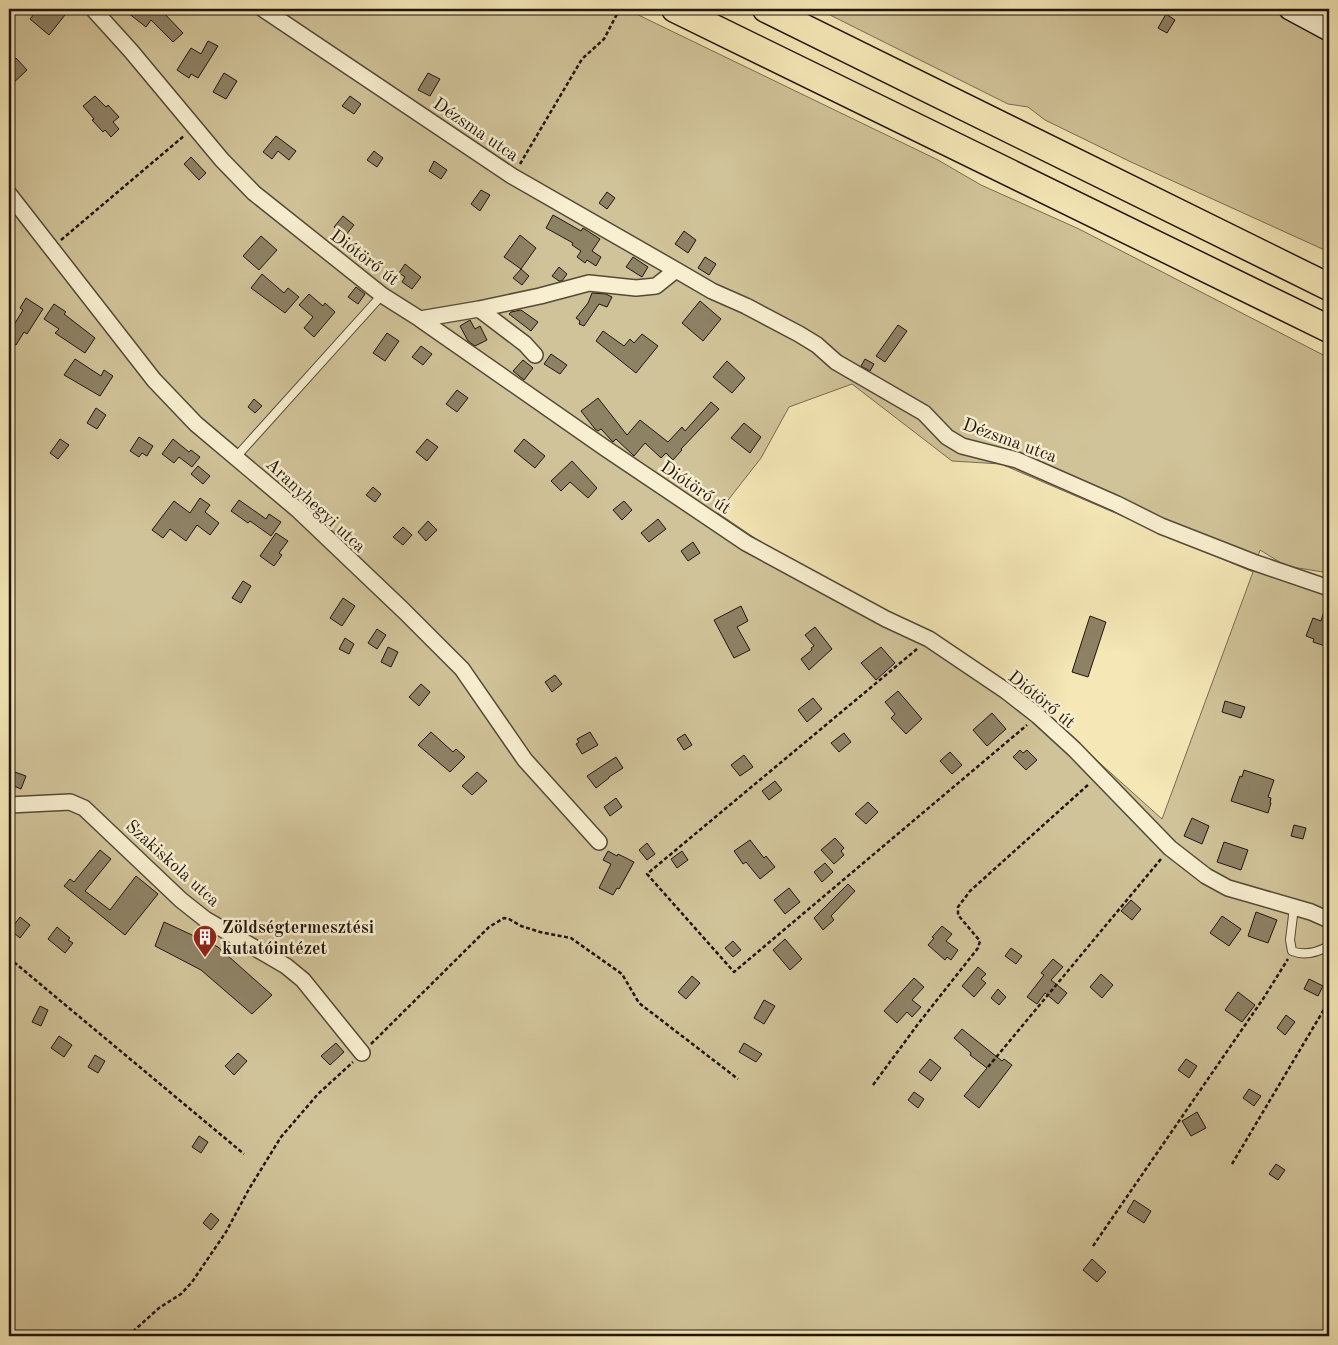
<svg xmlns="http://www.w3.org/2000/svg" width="1338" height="1345" viewBox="0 0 1338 1345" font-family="'Old Standard TT',serif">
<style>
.green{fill:#d1c399;stroke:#786c54;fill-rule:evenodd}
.building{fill:#8e8265;stroke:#1f150e}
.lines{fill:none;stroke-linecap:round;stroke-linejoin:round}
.lane-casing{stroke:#544a38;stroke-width:10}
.street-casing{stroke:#544a38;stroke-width:18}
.secondary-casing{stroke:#1f150e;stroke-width:24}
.highway-casing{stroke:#1f150e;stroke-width:29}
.path{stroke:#1f150e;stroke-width:2.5;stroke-dasharray:4 2.5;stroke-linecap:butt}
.lane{stroke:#f8efd0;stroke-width:8}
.street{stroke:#f8efd0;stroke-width:15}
.secondary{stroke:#f8efd0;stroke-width:21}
.highway{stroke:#f5e7b6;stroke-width:26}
.labels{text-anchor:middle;stroke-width:5;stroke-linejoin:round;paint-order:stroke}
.street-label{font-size:18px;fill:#1f150e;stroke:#f8efd0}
.poi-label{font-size:18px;font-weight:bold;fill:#1f150e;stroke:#f8efd0;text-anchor:start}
</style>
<rect width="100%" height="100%" fill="#f5e7b6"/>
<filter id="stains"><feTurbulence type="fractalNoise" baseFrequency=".004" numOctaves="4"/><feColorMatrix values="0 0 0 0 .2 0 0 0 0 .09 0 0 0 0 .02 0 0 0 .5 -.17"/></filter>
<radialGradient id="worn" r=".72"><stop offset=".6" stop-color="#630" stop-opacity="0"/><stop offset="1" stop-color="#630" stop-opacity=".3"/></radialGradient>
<path class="green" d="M9 9H626L938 160 981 185 1079 229 1329 358V573L1286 566 1260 550 1253 571 1329 595V1336H9ZM852 384 952 461 1001 464 1253 572 1162 819 1042 711 1011 687 908 621 815 579 718 513 761 458 789 407Z
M818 9H1329V252L1131 162 1045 120 1028 107 1008 104Z"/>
<path class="building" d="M38 9H58L65 15 49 35 30 19Z
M123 9H160L183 33 173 42 151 20 146 27Z
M1166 14 1175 20 1167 33 1158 28Z
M208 41 218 46 198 78 191 74 189 78 177 70 191 48 201 54Z
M16 58 27 70 9 87V64Z
M224 73 237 81 226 99 213 92Z
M428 73 440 79 430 96 418 90Z
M95 96 106 107 108 105 119 117 113 122 119 129 111 137 105 130 103 132 92 120 94 119 83 106Z
M350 96 361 104 354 114 342 106Z
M276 136 296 151 289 160 278 151 272 159 263 152Z
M374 151 383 158 377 167 367 160Z
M191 157 206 173 199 180 184 164Z
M434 161 447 170 441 179 429 171Z
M481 190 490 195 480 211 471 204Z
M607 192 615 198 607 209 599 203Z
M553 215 581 231 583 228 600 239 592 251 601 257 596 266 587 260 585 263 577 257 581 251 572 245 573 243 546 228Z
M343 216 354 225 345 236 334 227Z
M684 231 696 240 688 253 675 244Z
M520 235 536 248 521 269 504 257Z
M261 236 277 250 259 270 243 256Z
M633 257 648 267 642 277 626 267Z
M705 257 716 264 709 275 698 268Z
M405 264 421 277 412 289 402 282 405 277 399 273Z
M559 267 567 274 562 281H559L552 276Z
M521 269 529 276 522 285 513 278Z
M262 274 284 293 288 288 299 297 285 313 251 288Z
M356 287 365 294 358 304 348 297Z
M592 293 606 294 612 297 607 307 599 304 584 326 579 324 580 321 576 318 588 303Z
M309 294 323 306 325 303 335 312 314 337 304 328 313 317 299 305Z
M26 298 43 309 27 334 24 332 16 345 9 341V333L23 310 20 308Z
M700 301 721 319 703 341 682 323Z
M54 304 66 312 64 314 95 338 85 353 55 333 59 329 44 319Z
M521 310 538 322 531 331 509 314 511 312Z
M470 320 475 329 480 326 487 340 475 346 468 341 460 326Z
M898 325 907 331 885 362 876 356Z
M603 331 624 346 630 339 634 343 642 334 658 346 636 373 596 341Z
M387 333 399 341 385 361 373 353Z
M421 346 432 354 423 365 412 357Z
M551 354 567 365 560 374 544 364Z
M75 359 101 376 104 370 113 376 100 396 64 375Z
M865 359 874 364 870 371 861 366Z
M523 360 533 368 524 380 513 371Z
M727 361 745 378 732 393 713 377Z
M457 390 468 398 457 412 446 404Z
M598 398 627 435 640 420 668 442 682 427 685 431 711 402 719 409 681 449 682 450 673 460 666 453 661 458 645 443 634 456 616 439 613 442 601 429 598 431 595 429 581 411Z
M254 399 262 406 255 413 248 407Z
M96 408 106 415 97 429 87 423Z
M744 423 761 437 750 453 731 438Z
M139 437 153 446 147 456 142 453 139 457 130 451Z
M60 439 69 445 58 459 50 453Z
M173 439 189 452 191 450 200 457 192 467 179 457 174 463 162 454Z
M427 439 438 447 427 461 416 452Z
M524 439 545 456 535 468 514 451Z
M572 461 597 488 588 498 570 482 561 491 551 481Z
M198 466 210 476 203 484 191 474Z
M373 487 381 494 375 502 366 495Z
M200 498 210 505 205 512 219 523 210 535 197 525 186 541 170 529 163 538 152 530 174 501 190 513Z
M239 500 266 519 269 514 281 522 271 536 250 521 248 523 231 511Z
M624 501 632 510 622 520 613 510Z
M658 519 666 529 649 542 641 533Z
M428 521 437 530 426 541 418 532Z
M403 527 412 535 403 545 393 537Z
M276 533 288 541 279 553 282 555 274 566 260 556Z
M693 542 700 553 688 561 681 551Z
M243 581 251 586 241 603 232 598Z
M343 598 355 606 342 626 330 618Z
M1327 601 1329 602V633L1325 646 1313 642 1314 639 1306 636 1313 618 1321 621Z
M741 606 748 621 737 627 750 650 734 658 714 620Z
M1090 616 1106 622 1088 677 1072 672Z
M815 627 832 649 809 670 801 659 812 650 811 648 814 646 805 635Z
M377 629 386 635 377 649 368 643Z
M345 638 354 644 349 654 339 649Z
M388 647 398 652 391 667 381 662Z
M881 647 895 663 876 680 861 663Z
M555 675 562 684 552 692 545 682Z
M421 684 430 692 419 706 409 697Z
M898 691 922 719 906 734 891 718 895 714 885 702Z
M813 698 822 709 807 722 798 710Z
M1225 701 1245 707 1241 718 1222 712Z
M992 713 1006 729 987 746 973 730Z
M431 732 453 752 456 749 465 757 450 772 418 745Z
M590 732 598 745 582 754 576 744 579 742 577 739Z
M844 733 851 742 839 752 831 743Z
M685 734 692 745 684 750 677 739Z
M1020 750 1023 753 1027 750 1037 760 1026 770 1013 757Z
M950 752 962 765 952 774 940 761Z
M744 755 753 767 740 776 731 765Z
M616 757 623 768 609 777V778L596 788 587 776Z
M9 770 26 776 21 789 9 784Z
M1244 770 1274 780 1268 797 1271 798 1270 803H1271L1268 813 1231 801 1240 776 1242 777Z
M477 772 487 781 472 795 462 786Z
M775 781 782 790 769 800 762 791Z
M616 798 622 807 610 816 604 807Z
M868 802 878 812 866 824 855 814Z
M1192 818 1209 826 1202 844 1184 836Z
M1294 825 1306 828 1303 839 1291 836Z
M835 838 844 848 841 851 844 855 834 864 821 850Z
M750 840 764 858 766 856 775 867 760 879 746 862 743 864 734 851Z
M1224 842 1248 850 1241 870 1217 862Z
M647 843 655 854 647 860 639 850Z
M100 850 111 859 85 891 110 910 136 876 158 894 125 935 64 886 70 879 74 882Z
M608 851 617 856 618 854 634 862 619 889 617 888 613 895 599 888 611 864 603 860Z
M682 851 688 860 677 868 671 859Z
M825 863 833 872 822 882 814 872Z
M848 884 855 891 831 916 834 920 823 930 814 918Z
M789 888 800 902 785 914 774 900Z
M1131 900 1141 909 1132 920 1121 911Z
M1256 912 1277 920 1268 943 1248 936Z
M1222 916 1241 929 1229 946 1210 933Z
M20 917 30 925 20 938 10 930Z
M164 922 218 947 272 995 252 1014 201 970 155 946Z
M942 926 952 934 946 941 958 950 951 960 947 957 945 960 928 945 934 938 932 937Z
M57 927 70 938 68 940 73 943 65 953 48 939Z
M785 939 802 959 790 970 773 950Z
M733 941 741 950 733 957 725 948Z
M1011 948 1022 956 1016 964 1005 956Z
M1053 959 1063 967 1051 980 1067 993 1058 1004 1045 993 1037 1004 1027 997 1044 975 1041 973Z
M978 967 986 974 981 979 986 983 974 997 962 986Z
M1101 974 1113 985 1102 998 1090 987Z
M692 976 700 983 686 999 678 992Z
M914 978 924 987 912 1000 921 1007 912 1017 907 1012 897 1023 884 1011Z
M1309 979 1323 986 1318 996 1304 989Z
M998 989 1006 997 999 1005 991 998Z
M1238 992 1255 1005 1242 1022 1225 1010Z
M764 1000 775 1006 764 1024 754 1018Z
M40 1006 48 1010 41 1026 32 1022Z
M1286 1015 1295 1022 1285 1035 1277 1028Z
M962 1029 1002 1061 1004 1059 1012 1065 979 1108 964 1096 987 1068 970 1055 971 1053 954 1038Z
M59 1036 72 1045 64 1057 51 1048Z
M336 1043 344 1052 330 1065 321 1056Z
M744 1043 762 1054 756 1062 739 1052Z
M238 1053 247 1061 234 1075 225 1066Z
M95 1055 105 1061 98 1073 88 1067Z
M930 1059 941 1068 931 1081 919 1072Z
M1186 1059 1197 1066 1189 1078 1178 1070Z
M1249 1089 1261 1096 1254 1106 1243 1098Z
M914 1092 924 1099 918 1108 908 1100Z
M1197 1112 1206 1128 1191 1136 1182 1121Z
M199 1136 208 1142 201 1153 192 1147Z
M1276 1164 1285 1170 1278 1180 1269 1174Z
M1134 1200 1151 1211 1144 1223 1127 1212Z
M211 1213 219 1220 211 1230 203 1223Z
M1092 1259 1106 1272 1097 1282 1083 1270Z"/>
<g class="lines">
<defs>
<path id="lane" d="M236 457 382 295
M1294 907 1290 940 1292 951C1304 956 1318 952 1329 946"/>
<path id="street" d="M93 9 131 51 222 160 254 193 382 295 420 319 605 448 746 543 886 619 929 639 1006 691 1038 716 1074 749 1170 848 1206 876 1228 888 1311 912 1329 920
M263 9 512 176 676 270
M9 194 154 380 196 424 298 510 404 611 462 669 525 760 599 842
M479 309 525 344 535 355
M420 319 479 309 540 296 589 283 636 288 656 286 676 270 712 291 746 306 799 334 817 345 836 362 924 413 947 437 962 446 1017 460 1117 504 1161 526 1253 562 1329 588
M9 805 70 802 84 808 181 900 205 919 286 966 303 980 362 1053"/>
<path id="secondary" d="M1290 9 1329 30"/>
<path id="highway" d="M675 9 1329 329
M766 9 1329 287"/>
</defs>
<use href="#lane" class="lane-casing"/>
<use href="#street" class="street-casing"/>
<use href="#secondary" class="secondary-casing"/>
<use href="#highway" class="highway-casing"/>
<path class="path" d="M520 164 582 59 604 39 617 14
M61 240 185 135
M917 649 647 874 734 972 1027 725
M9 958 244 1154
M371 1044 489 927 504 918 509 919 521 926 540 932 571 938 622 974 639 1003 738 1079
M988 1067 1161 859
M873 1085 918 1024 978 948 980 941 958 915V907L970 891 1089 784
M1232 1164 1329 1001
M1093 1246 1263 999 1288 959
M128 1336 159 1308 181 1294 192 1282 226 1232 249 1189 281 1137 318 1094 353 1062"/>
<use href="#lane" class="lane"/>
<use href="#street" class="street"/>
<use href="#secondary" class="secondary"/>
<use href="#highway" class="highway"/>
</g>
<defs>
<symbol id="building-pin" viewBox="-11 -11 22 30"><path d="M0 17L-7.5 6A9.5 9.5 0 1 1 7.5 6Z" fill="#8f2418" stroke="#f8efd0"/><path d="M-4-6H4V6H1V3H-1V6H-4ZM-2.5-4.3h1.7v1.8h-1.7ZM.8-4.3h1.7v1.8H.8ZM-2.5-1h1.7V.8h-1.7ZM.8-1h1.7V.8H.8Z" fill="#fff"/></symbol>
</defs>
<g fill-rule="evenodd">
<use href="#building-pin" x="191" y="923" width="28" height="38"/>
</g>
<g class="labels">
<g class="street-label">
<text transform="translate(476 129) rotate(34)" y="6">Dézsma utca</text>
<text transform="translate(365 257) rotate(37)" y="6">Diótörő út</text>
<text transform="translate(1010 440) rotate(20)" y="6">Dézsma utca</text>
<text transform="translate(696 487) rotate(34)" y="6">Diótörő út</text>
<text transform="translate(316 505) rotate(43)" y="6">Aranyhegyi utca</text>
<text transform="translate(1042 699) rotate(39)" y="6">Diótörő út</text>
<text transform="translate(173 863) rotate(42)" y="6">Szakiskola utca</text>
</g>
<g class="poi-label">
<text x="222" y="933">Zöldségtermesztési<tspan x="222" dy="21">kutatóintézet</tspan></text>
</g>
</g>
<rect width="1338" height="1345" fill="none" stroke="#f5e7b6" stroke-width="30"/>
<rect x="10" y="10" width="1318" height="1325" fill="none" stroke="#1f150e" stroke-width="2.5"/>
<rect x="15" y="15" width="1308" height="1315" fill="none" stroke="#1f150e"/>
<rect width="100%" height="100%" filter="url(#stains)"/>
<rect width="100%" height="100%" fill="url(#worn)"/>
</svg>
